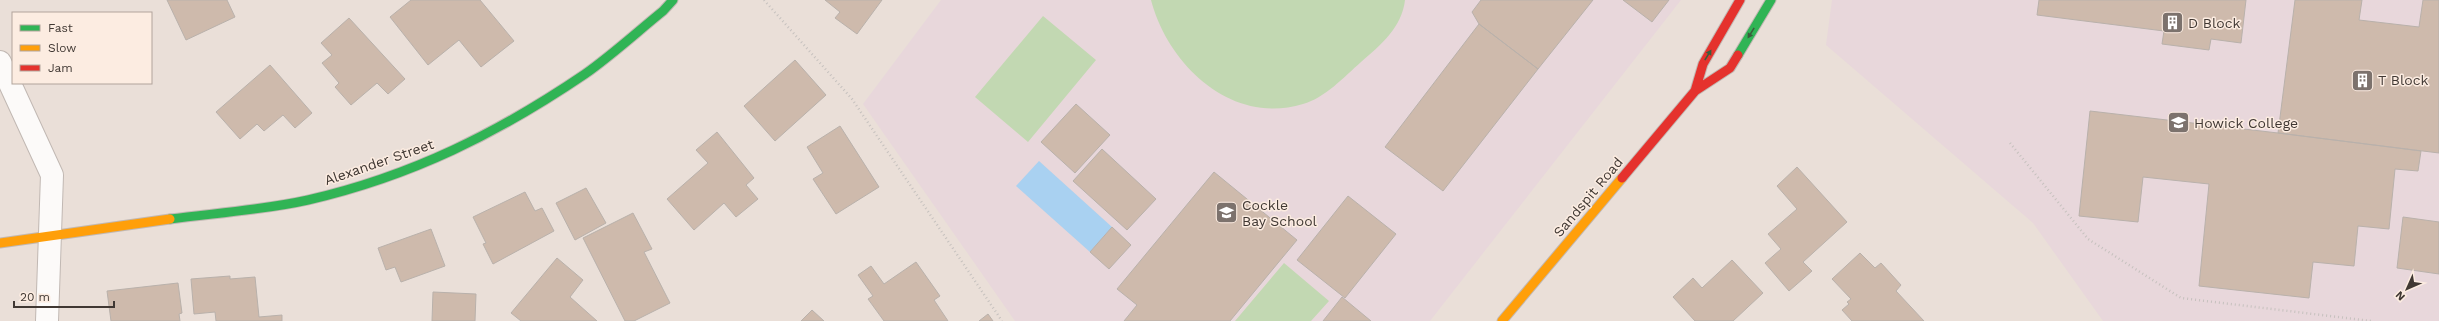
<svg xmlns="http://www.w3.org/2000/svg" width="2439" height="321" viewBox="0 0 2439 321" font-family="'Work Sans',sans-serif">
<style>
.education{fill:#e8d7db}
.green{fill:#c2d8b2}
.water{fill:#a9d1f1}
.building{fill:#cebaac;stroke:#b9b1ab}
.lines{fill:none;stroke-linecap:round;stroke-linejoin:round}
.street-casing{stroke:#c1b8b3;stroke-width:24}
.fast-casing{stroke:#c1b8b3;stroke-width:11}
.slow-casing{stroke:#c1b8b3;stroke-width:11}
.jam-casing{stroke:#c1b8b3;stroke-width:11}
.path{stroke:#c6c1be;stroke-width:2.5;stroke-dasharray:1 3;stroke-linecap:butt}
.street{stroke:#fcfaf9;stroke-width:22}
.fast{stroke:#30b455;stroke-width:9}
.slow{stroke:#ff9f0a;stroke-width:9}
.jam{stroke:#e5322d;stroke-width:9}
.oneway{fill:#3b5d3d}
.labels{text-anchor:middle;stroke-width:3;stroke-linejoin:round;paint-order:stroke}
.poi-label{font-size:14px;fill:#403833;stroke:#fcece1;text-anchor:start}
.street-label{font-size:14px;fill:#403833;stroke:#fcece1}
</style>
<rect width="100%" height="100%" fill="#eadfd8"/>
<path class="education" d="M941 0H1681L1430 321H1015L863 104Z
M1832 0H2439V321H2103L2033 223 1826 45Z"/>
<path class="green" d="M1151 0H1405C1402 27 1381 45 1361 62 1344 77 1325 98 1303 104 1232 126 1168 65 1151 0Z
M1043 16 1096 60 1028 142 975 97Z
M1284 263 1329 301 1311 321H1235Z"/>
<path class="water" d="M1039 161 1112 227 1090 252 1016 186Z"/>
<path class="building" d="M167 0H227L235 17 186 40Z
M411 0H480L514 41 481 67 459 40 428 65 390 17Z
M825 0H882L857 34 835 18 840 12Z
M1481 0H1593L1538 69 1479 24 1472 12Z
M1623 0H1669L1652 22Z
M2039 0H2246L2241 43 2211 39 2209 50 2162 44 2164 31 2037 15Z
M2295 0H2362L2359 20 2419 27 2423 0H2439V153L2278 133Z
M349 18 405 79 388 94 377 83 351 105 335 87 339 83 322 63 332 55 321 43Z
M1479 24 1538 69 1443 191 1385 147Z
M795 60 826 95 775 141 744 106Z
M270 65 312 113 295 128 283 115 264 131 257 124 240 139 216 112Z
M1076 104 1110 135 1075 173 1041 142Z
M2090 111 2278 133 2421 151 2418 171 2395 169 2389 229 2358 226 2354 266 2313 262 2309 298 2199 286 2209 184 2143 177 2138 222 2079 216Z
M840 126 879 187 836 214 813 179 823 173 807 147Z
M717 132 754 178 746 185 758 199 736 217 724 203 694 230 667 199 708 163 696 150Z
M1102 149 1156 199 1127 230 1073 181Z
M1797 167 1847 222 1803 262 1812 271 1789 291 1765 263 1781 249 1768 234 1797 209 1777 186Z
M1214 172 1297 240 1230 321H1124L1137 305 1117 289Z
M586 188 606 223 575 240 556 203Z
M525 192 535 211 542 208 554 231 493 264 483 244 486 243 473 217Z
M1348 196 1396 234 1345 298 1297 260Z
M633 213 652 249 644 252 670 303 634 321H625L583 238Z
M2403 217 2439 222V274L2397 268Z
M1112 227 1131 245 1109 269 1090 252Z
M431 229 445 266 401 282 395 267 386 270 378 248Z
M1860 253 1875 268 1881 263 1901 285 1896 291 1924 321H1852L1842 310 1849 304 1847 302 1851 299 1832 279Z
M557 258 583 280 570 297 597 321H521L511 313Z
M1732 260 1763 293 1733 321H1695L1673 297 1693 278 1702 288Z
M916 262 940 296 934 300 948 321H884L868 299 873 296 858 275 871 266 884 284Z
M230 276V279L255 277 259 317 282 315V321H216L215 312 194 314 191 279Z
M178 283 182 313 179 314 180 321H111L107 291Z
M433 292 476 294 475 321H432Z
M1342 297 1371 321H1323Z
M812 310 824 321H801Z
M988 314 993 321H979Z"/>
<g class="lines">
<defs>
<path id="street" d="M0 62 52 175 47 321"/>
<path id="fast" d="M1738 55 1771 0
M170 219C216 213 264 210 308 200 412 176 498 133 585 74 612 55 637 32 663 11L673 0"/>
<path id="slow" d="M0 243 170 219
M1502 321 1622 178"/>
<path id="jam" d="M1695 91 1703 64 1740 0
M1622 178 1695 91 1730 68 1738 55"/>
</defs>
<use href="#street" class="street-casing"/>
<use href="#fast" class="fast-casing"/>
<use href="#slow" class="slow-casing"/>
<use href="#jam" class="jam-casing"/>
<path class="path" d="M764 0 852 99 1002 321
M2010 143 2088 239 2181 298 2371 321"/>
<use href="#street" class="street"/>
<use href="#fast" class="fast"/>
<use href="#slow" class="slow"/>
<use href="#jam" class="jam"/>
</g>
<defs><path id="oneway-solid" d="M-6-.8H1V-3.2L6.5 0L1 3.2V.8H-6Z"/></defs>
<g class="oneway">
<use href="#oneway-solid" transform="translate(1751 33) rotate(122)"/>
<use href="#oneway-solid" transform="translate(1708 55) rotate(-58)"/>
</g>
<defs>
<symbol id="building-square" viewBox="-11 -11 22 22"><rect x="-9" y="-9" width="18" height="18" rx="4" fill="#7c726d" stroke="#fcece1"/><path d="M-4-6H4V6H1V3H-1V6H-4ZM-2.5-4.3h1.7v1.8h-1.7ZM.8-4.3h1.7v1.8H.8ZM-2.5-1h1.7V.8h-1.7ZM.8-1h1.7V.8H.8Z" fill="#fff"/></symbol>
<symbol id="school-square" viewBox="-11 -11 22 22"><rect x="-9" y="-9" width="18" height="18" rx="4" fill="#7c726d" stroke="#fcece1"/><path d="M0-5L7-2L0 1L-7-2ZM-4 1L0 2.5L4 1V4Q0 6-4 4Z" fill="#fff"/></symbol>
</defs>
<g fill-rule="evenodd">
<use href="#building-square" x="2160" y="10" width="25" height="25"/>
<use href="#building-square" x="2350" y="68" width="25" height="25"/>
<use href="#school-square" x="2166" y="110" width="25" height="25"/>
<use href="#school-square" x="1214" y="200" width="25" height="25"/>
</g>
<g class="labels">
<g class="poi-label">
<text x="2188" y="28">D Block</text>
<text x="2378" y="85">T Block</text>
<text x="2194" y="128">Howick College</text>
<text x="1242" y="210">Cockle<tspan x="1242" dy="16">Bay School</tspan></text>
</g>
<g class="street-label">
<text transform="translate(379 162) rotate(-19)" y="5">Alexander Street</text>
<text transform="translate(1588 197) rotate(-50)" y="5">Sandspit Road</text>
</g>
</g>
<rect x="12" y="12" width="140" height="72" fill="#fcece1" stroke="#b1a49b"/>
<rect x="20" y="25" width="20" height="6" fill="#30b455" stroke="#b1a49b"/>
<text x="48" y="32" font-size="12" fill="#403833">Fast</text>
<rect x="20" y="45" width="20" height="6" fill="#ff9f0a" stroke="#b1a49b"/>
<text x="48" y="52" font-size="12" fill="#403833">Slow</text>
<rect x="20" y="65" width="20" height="6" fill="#e5322d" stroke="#b1a49b"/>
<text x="48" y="72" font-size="12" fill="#403833">Jam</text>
<g transform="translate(2407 289) rotate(225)" stroke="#fcece1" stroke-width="3" paint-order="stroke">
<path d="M0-3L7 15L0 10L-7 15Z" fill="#403833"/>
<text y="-6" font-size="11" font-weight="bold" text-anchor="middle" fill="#403833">N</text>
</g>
<path d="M14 301v6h100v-6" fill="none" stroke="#403833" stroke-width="2"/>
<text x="20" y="301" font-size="12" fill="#403833" stroke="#fcece1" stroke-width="3" paint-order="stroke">20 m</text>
</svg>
